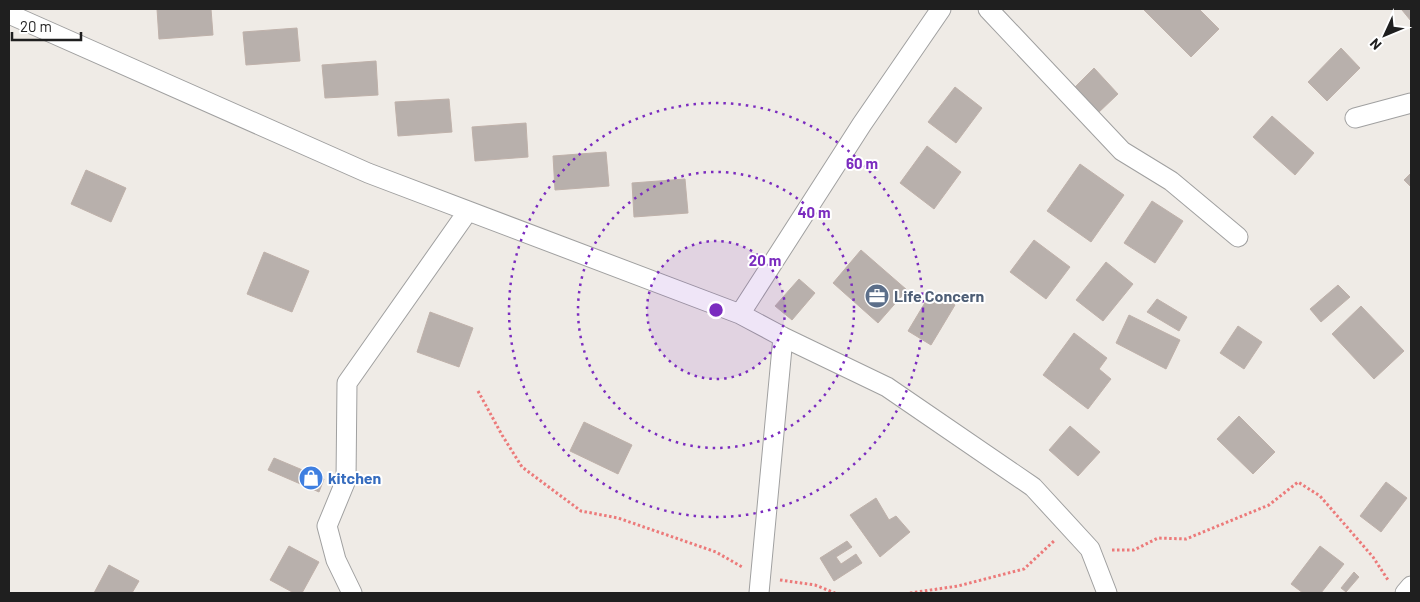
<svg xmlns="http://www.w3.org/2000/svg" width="1420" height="602" viewBox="0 0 1420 602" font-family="Barlow,sans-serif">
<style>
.building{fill:#b8b0ac;stroke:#bfb1aa}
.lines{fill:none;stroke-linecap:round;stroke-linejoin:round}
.minor-casing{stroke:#a0a0a0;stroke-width:21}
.path{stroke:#ec7a7a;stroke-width:3;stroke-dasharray:2.5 2.5;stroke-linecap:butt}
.minor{stroke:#fff;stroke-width:19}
.ring{fill:none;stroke:#7b2cbf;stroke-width:2.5;stroke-dasharray:2.5 5}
.labels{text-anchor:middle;stroke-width:4;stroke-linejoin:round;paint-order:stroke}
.service-label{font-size:16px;font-weight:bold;fill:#4e5e75;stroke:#fff;text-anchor:start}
.shop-label{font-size:16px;font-weight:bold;fill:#366cbe;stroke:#fff;text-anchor:start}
.centre{fill:#7b2cbf;stroke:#fff;stroke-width:2.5}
.ring-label{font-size:15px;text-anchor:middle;font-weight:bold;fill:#7b2cbf;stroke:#fff;stroke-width:4;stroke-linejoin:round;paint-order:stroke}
</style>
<rect width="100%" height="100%" fill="#efebe6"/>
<path class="building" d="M157 9H211L213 35 159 39Z
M1143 9H1199L1219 29 1191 57Z
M1404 9H1411V21L1402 10Z
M297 28 300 61 246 65 243 32Z
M1341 48 1360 68 1327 101 1308 82Z
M376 61 378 95 325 98 322 65Z
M1094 68 1118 94 1097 114 1073 89Z
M955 87 982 108 956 143 928 122Z
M449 99 452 132 398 136 395 102Z
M1272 116 1314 153 1295 175 1253 137Z
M526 123 528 157 475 161 472 127Z
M927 146 961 172 934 209 900 183Z
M606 152 609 186 555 190 553 156Z
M1080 164 1124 195 1091 242 1047 211Z
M86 170 126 188 111 222 71 204Z
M1411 173V187L1404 180Z
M685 179 688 213 634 217 632 183Z
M1152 201 1183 221 1155 263 1124 243Z
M1034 240 1070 267 1046 299 1010 272Z
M861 250 907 290 878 323 833 283Z
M264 252 309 271 292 312 247 294Z
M1106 262 1133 284 1103 321 1076 300Z
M799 279 815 293 792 320 775 306Z
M1338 285 1350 297 1321 322 1310 309Z
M932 291 955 305 931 345 908 331Z
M1157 299 1187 317 1179 331 1147 312Z
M1361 306 1404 351 1374 379 1332 334Z
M430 312 473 328 459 367 417 352Z
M1129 315 1180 340 1166 369 1116 343Z
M1238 326 1262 342 1244 369 1220 353Z
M1074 333 1107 358 1099 369 1111 379 1088 409 1043 375Z
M1239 416 1275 452 1253 474 1217 439Z
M584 422 632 445 618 474 570 451Z
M1070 426 1100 452 1078 476 1049 450Z
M274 458 324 479 319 492 268 470Z
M1386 482 1407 498 1381 532 1360 516Z
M876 498 889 520 896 516 910 532 880 557 850 515Z
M847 541 852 547 836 557 841 564 856 554 862 563 834 581 820 558Z
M289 546 319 562 302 593H294L270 580Z
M1320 546 1344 564 1321 593H1303L1291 584Z
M109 565 139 581 132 593H94Z
M1354 572 1359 577 1346 592 1341 588Z"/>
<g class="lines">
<defs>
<path id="minor" d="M988 9 1122 151 1171 181 1238 237
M9 14 368 173 740 314 783 337 887 387 1033 487 1090 549 1107 593
M1355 118 1411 103
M740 314 862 124 941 9
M352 593 336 560 327 526 346 480 347 383 468 211
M759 593 783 337
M1405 593 1411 586"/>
</defs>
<use href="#minor" class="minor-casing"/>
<path class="path" d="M478 391 502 435 522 467 581 511 618 518 716 552 742 567
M1112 550H1134L1158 538 1186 539 1269 505 1298 482 1320 496 1373 557 1388 580
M780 580 815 585 835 593
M910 593 958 586 1024 569 1055 540"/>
<use href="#minor" class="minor"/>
</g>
<circle cx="716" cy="310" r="69" fill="#7b2cbf" fill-opacity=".12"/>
<g class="ring">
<circle cx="716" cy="310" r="69"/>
<circle cx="716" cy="310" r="138"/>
<circle cx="716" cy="310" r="207"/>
</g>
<defs>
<symbol id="office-disc" viewBox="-11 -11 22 22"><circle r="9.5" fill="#5c6f8a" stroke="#fff"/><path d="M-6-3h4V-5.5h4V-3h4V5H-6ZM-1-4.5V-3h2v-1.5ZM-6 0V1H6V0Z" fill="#fff"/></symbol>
<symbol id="shop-disc" viewBox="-11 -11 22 22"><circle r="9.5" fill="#3f7fe0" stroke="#fff"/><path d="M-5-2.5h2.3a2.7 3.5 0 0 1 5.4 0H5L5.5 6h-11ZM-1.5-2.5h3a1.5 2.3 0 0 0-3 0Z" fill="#fff"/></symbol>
</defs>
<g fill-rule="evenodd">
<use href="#office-disc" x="863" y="282" width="28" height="28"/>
<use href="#shop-disc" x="297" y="464" width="28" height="28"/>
</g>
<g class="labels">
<g class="service-label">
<text x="894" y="302">Life Concern</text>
</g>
<g class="shop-label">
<text x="328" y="484">kitchen</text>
</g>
</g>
<circle cx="716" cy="310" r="8" class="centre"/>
<g class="ring-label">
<text x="862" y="169">60 m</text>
<text x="814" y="218">40 m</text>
<text x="765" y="266">20 m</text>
</g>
<rect width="1420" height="602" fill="none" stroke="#1f1f1f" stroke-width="20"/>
<g transform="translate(1385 35) rotate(226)" stroke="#ffffff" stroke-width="4" paint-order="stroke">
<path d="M0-4L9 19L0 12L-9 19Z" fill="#1f1f1f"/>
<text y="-8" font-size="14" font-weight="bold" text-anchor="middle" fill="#1f1f1f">N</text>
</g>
<path d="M12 32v8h69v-8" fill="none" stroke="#1f1f1f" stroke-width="2.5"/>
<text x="20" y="32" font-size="15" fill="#1f1f1f" stroke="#ffffff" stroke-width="4" paint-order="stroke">20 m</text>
</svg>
